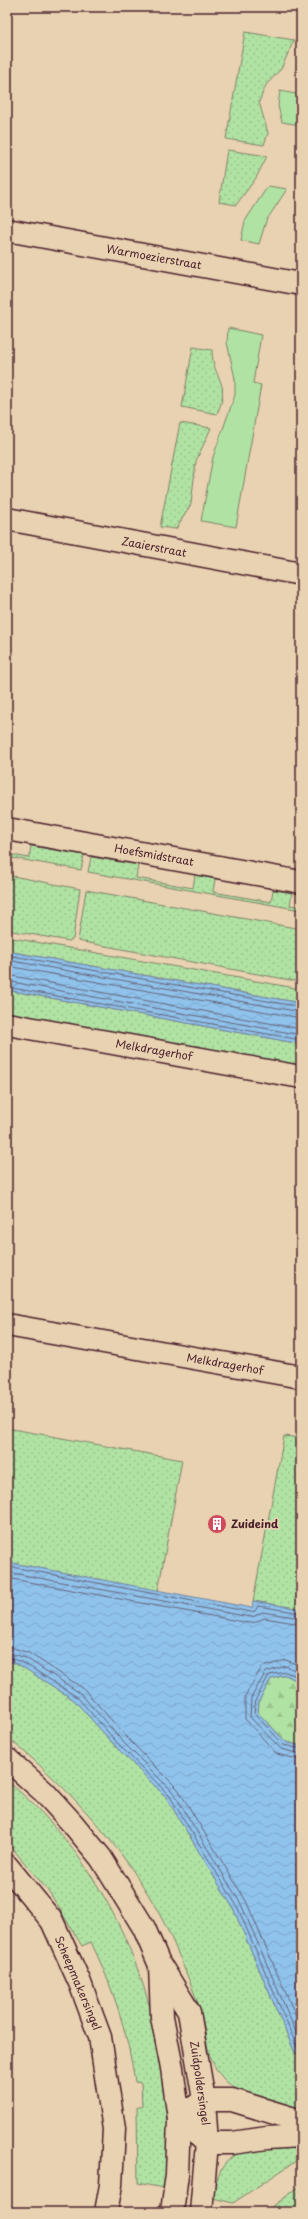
<svg xmlns="http://www.w3.org/2000/svg" width="308" height="2219" viewBox="0 0 308 2219" font-family="'Playpen Sans',sans-serif">
<style>
.grass{fill:url(#grass-dots);stroke:#7d8167}
.forest{fill:url(#forest-firs);stroke:#7d8167}
.park{fill:#b0e3a3;stroke:#7d8167}
.water{fill:url(#water-waves);stroke:#73819f}
.lines{fill:none;stroke-linecap:round;stroke-linejoin:round}
.shore{stroke:#666178;stroke-width:1}
.street-casing{stroke:#4a1f2b;stroke-width:25}
.secondary-casing{stroke:#4a1f2b;stroke-width:25}
.street{stroke:#e8d2b1;stroke-width:22}
.secondary{stroke:#e8d2b1;stroke-width:22}
.labels{text-anchor:middle;stroke-width:3.5;stroke-linejoin:round;paint-order:stroke}
.street-label{font-size:11px;fill:#4a1f2b;stroke:#e8d2b1}
.poi-label{font-size:11px;font-weight:bold;fill:#4a1f2b;stroke:#e8d2b1;text-anchor:start}
</style>
<defs>
<pattern id="grass-dots" width="8" height="8" patternUnits="userSpaceOnUse"><rect width="8" height="8" fill="#b0e3a3"/><path d="M2 2h.1M6 6h.1" fill="none" stroke="#99c28c" stroke-width="1.8" stroke-linecap="round"/></pattern>
<pattern id="forest-firs" width="22" height="20" patternUnits="userSpaceOnUse"><rect width="22" height="20" fill="#b0e3a3"/><path d="M5 1l3.5 6h-7zM16 11l3.5 6h-7z" fill="#99c28c"/></pattern>
<pattern id="water-waves" width="16" height="10" patternUnits="userSpaceOnUse"><rect width="16" height="10" fill="#8fc3ec"/><path d="M0 5q4-4 8 0t8 0" fill="none" stroke="#7da7cb"/></pattern>
</defs>
<rect width="100%" height="100%" fill="#e8d2b1"/>
<filter id="ink" filterUnits="userSpaceOnUse"><feTurbulence type="fractalNoise" baseFrequency=".025" numOctaves="2"/><feDisplacementMap in="SourceGraphic" scale="8" xChannelSelector="R" yChannelSelector="G"/><feConvolveMatrix kernelMatrix="1 2 1 2 8 2 1 2 1" color-interpolation-filters="sRGB"/></filter>
<g filter="url(#ink)">
<path class="grass" d="M245 32 294 40 281 69 266 85 259 102 268 133 264 145 226 139Z
M227 150 267 156 256 178 236 205 219 202Z
M193 347 212 350C212 380 232 380 217 414L182 407Z
M180 423 211 428 196 461 191 504 176 529 160 527Z
M31 846 84 855 81 870 7 857V854L29 858Z
M91 857 138 865 136 878 193 888 195 875 215 879 213 892 271 902 273 890 292 893 290 905 301 907V910L88 872Z
M7 875 80 889 73 939 69 941 7 930Z
M86 890 301 929V982L78 941Z
M7 937 301 989V1003L7 951Z
M7 990 301 1044V1067L7 1014Z
M7 1428 182 1460 158 1591 7 1562Z
M284 1436 301 1438V1609L253 1601Z
M7 1660 21 1666 74 1700 119 1750 166 1797 233 1908 295 2053 301 2054V2110C277 2103 238 2097 222 2077 205 2056 208 2041 202 2018 197 1997 188 1978 180 1958 145 1870 80 1797 7 1737Z
M7 1781C102 1858 155 1978 167 2098 170 2128 168 2159 168 2189L138 2183 137 2107H142L141 2083 135 2082C128 2033 113 1987 91 1942L82 1946 50 1893 7 1842Z
M301 2147V2162L296 2161 233 2203 213 2198C221 2140 254 2150 301 2147Z
M299 2187H301V2212H265Z"/>
<path class="forest" d="M286 1675 301 1683V1746L286 1742 258 1713 259 1701 271 1679Z"/>
<path class="park" d="M280 91 301 95 300 125 282 122 278 106Z
M268 186 287 189 266 221 259 244 241 240 245 221Z
M228 328 261 335 253 383 261 385 236 527 201 521 213 457 235 395V379L227 342Z"/>
<path class="water" d="M7 951 301 1003V1044L7 990Z
M7 1562 252 1608 253 1601 301 1609V1683L286 1675 271 1679 259 1701 258 1713 286 1742 301 1746V2054L295 2053 233 1908 166 1797 119 1750 74 1700 21 1666 7 1660Z"/>
<g class="lines">
<path class="shore" d="M7 955 301 1007
M7 960 301 1012
M7 966 301 1018
M7 975 301 1029
M7 981 301 1035
M7 987 301 1040
M7 1566 251 1612 255 1611 258 1606 301 1613
M7 1572 250 1617 255 1616 262 1612 301 1618
M7 1578 249 1623 256 1622 264 1618 301 1624
M7 1646 29 1653 84 1689 129 1740 178 1789 246 1901 301 2028
M7 1652 26 1658 80 1693 125 1744 173 1792 241 1904 301 2044
M7 1657 24 1663 77 1697 121 1747 169 1795 237 1906 298 2049 301 2050
M301 1666 286 1660 262 1667 245 1696V1719L277 1754 301 1760
M301 1673 286 1666 266 1672 251 1698 250 1717 281 1749 301 1754
M301 1678 286 1672 269 1675 256 1699 254 1713 284 1745 301 1749"/>
<defs>
<path id="street" d="M7 230 301 284
M7 519 301 574
M7 829 301 882
M7 1024 301 1077
M7 1325 301 1377
M7 1866 52 1921 80 1983 100 2037 114 2129 111 2185 106 2212
M301 2121 232 2100H204L179 2119 207 2143H232L267 2138 301 2136"/>
<path id="secondary" d="M7 1759 44 1792 73 1824 101 1858 144 1928 159 1963 189 2012 204 2100 207 2143 201 2212
M160 1966 162 2017 172 2068 179 2119 177 2174 172 2212"/>
</defs>
<use href="#street" class="street-casing"/>
<use href="#secondary" class="secondary-casing"/>
<use href="#street" class="street"/>
<use href="#secondary" class="secondary"/>
</g>
</g>
<defs>
<symbol id="building-disc" viewBox="-11 -11 22 22"><circle r="9.5" fill="#d1495b" stroke="#e8d2b1"/><path d="M-4-6H4V6H1V3H-1V6H-4ZM-2.5-4.3h1.7v1.8h-1.7ZM.8-4.3h1.7v1.8H.8ZM-2.5-1h1.7V.8h-1.7ZM.8-1h1.7V.8H.8Z" fill="#fff"/></symbol>
</defs>
<g fill-rule="evenodd">
<use href="#building-disc" x="206" y="1513" width="22" height="22"/>
</g>
<g class="labels">
<g class="street-label">
<text transform="translate(154 257) rotate(10)" y="4">Warmoezierstraat</text>
<text transform="translate(154 547) rotate(11)" y="4">Zaaierstraat</text>
<text transform="translate(154 855) rotate(10)" y="4">Hoefsmidstraat</text>
<text transform="translate(154 1050) rotate(10)" y="4">Melkdragerhof</text>
<text transform="translate(225 1364) rotate(10)" y="4">Melkdragerhof</text>
<text transform="translate(78 1983) rotate(67)" y="4">Scheepmakersingel</text>
<text transform="translate(200 2083) rotate(82)" y="4">Zuidpoldersingel</text>
</g>
<g class="poi-label">
<text x="231" y="1528">Zuideind</text>
</g>
</g>
<rect width="308" height="2219" fill="none" stroke="#e8d2b1" stroke-width="24"/>
<rect x="12" y="12" width="284" height="2195" fill="none" stroke="#4a1f2b" stroke-width="1.5" filter="url(#ink)"/>
</svg>
